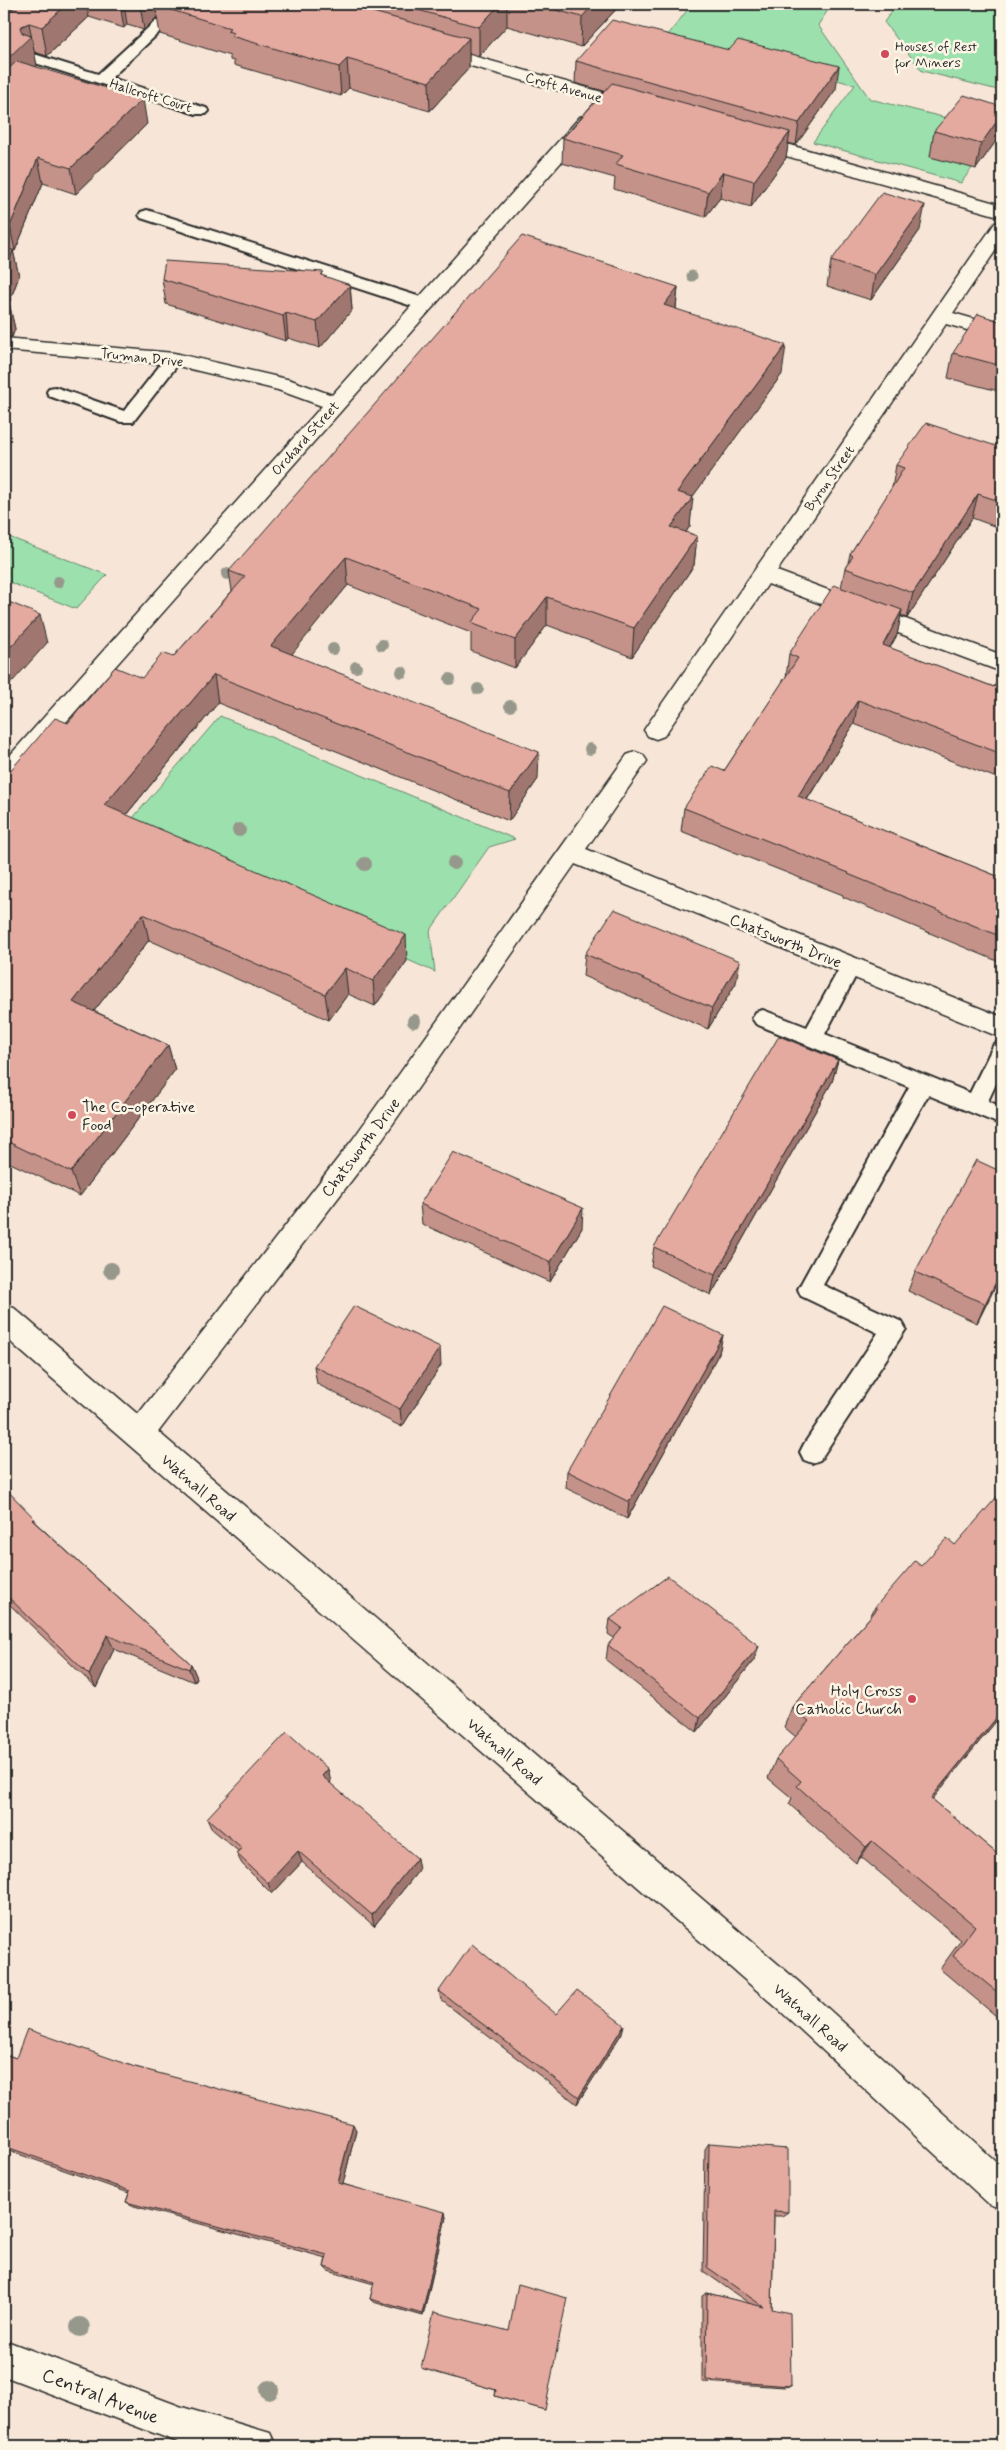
<svg xmlns="http://www.w3.org/2000/svg" width="1006" height="2450" viewBox="0 0 1006 2450" font-family="Mynerve,sans-serif">
<style>
.green{fill:#9ce1ad;stroke:#64866c}
.lines{fill:none;stroke-linecap:round;stroke-linejoin:round}
.lane-casing{stroke:#2b2b2b;stroke-width:4}
.street-casing{stroke:#2b2b2b;stroke-width:3}
.secondary-casing{stroke:#2b2b2b;stroke-width:3}
.lane{fill:#fcf5e5;fill-rule:evenodd}
.street{fill:#fcf5e5;fill-rule:evenodd}
.secondary{fill:#fcf5e5;fill-rule:evenodd}
.tree{fill:#96988b}
.wall{fill:#c49289;stroke:#2b2b2b}
.shaded-wall{fill:#a0776f;stroke:#2b2b2b}
.building{fill:#e4aa9f;stroke:#2b2b2b}
.poi-dot{fill:#d1495b;stroke:#fcf5e5;stroke-width:2}
.labels{text-anchor:middle;stroke-width:5;stroke-linejoin:round;paint-order:stroke}
.far-poi-label{font-size:14px;fill:#2b2b2b;stroke:#fcf5e5;text-anchor:start}
.far-street-label{font-size:14px;fill:#2b2b2b;stroke:#fcf5e5}
.street-label{font-size:16px;fill:#2b2b2b;stroke:#fcf5e5}
.poi-label{font-size:16px;fill:#2b2b2b;stroke:#fcf5e5;text-anchor:start}
.near-street-label{font-size:19px;fill:#2b2b2b;stroke:#fcf5e5}
</style>
<rect width="100%" height="100%" fill="#f7e6d7"/>
<filter id="ink" filterUnits="userSpaceOnUse"><feTurbulence type="fractalNoise" baseFrequency=".02" numOctaves="2"/><feDisplacementMap in="SourceGraphic" scale="10" xChannelSelector="R" yChannelSelector="G"/><feConvolveMatrix kernelMatrix="1 2 1 2 8 2 1 2 1" color-interpolation-filters="sRGB"/></filter>
<g filter="url(#ink)">
<path class="green" d="M692 4H832L818 25 870 99 959 121 972 168 961 183 813 142 855 85 823 76 654 53Z
M897 4H1002V91L922 71 884 22Z
M4 535 107 575 76 609 4 580Z
M220 716 515 839 489 847 430 931 435 972 120 833Z"/>
<g class="lines">
<defs>
<path id="lane" d="M174 4H189L111 78 206 108 209 111 206 114H196L29 61 27 58 34 54 98 74Z
M147 210 430 300 432 304 430 308H418L141 218 139 215 141 212Z
M174 354 180 355 182 359 133 422H121L49 396 47 392 49 388 55 387 124 411 168 355Z
M851 958 858 960 861 966 825 1034 970 1093 994 1044 1002 1041V1071L988 1101 1002 1107V1125L928 1095 823 1285 902 1322 906 1329 820 1460 812 1463 804 1460 800 1452 804 1444 878 1333 801 1296 798 1289 909 1087 756 1024 752 1018 756 1012 763 1010 807 1027 844 960Z"/>
<path id="street" d="M434 45 641 103 644 107 641 111 635 112 428 54 425 50 428 46Z
M587 115 594 117 596 121 594 125 12 783 4 786V762L322 406 278 390 174 365 4 350V338L174 353 291 380 332 395 580 117Z
M751 134 1002 205V217L744 144 742 140 744 136Z
M1002 221V241L953 313 1002 327V340L946 324 777 571 1002 655V672L768 584 664 736 656 739 648 736 644 730 648 724 995 223Z
M635 752 643 755 647 761 586 849 1002 1017V1038L575 864 371 1155 149 1444 139 1448 129 1444 124 1435 129 1426 353 1139 627 755Z"/>
<path id="secondary" d="M4 1305 14 1308 800 1983 1002 2167V2209L989 2204 776 2007 15 1346 4 1335Z
M4 2340 182 2407 270 2433 276 2446H188L4 2376Z"/>
</defs>
<use href="#lane" class="lane-casing"/>
<use href="#street" class="street-casing"/>
<use href="#secondary" class="secondary-casing"/>
<use href="#lane" class="lane"/>
<use href="#street" class="street"/>
<use href="#secondary" class="secondary"/>
</g>
<g class="tree">
<circle cx="692" cy="276" r="5.5"/>
<circle cx="227" cy="574" r="6"/>
<circle cx="58" cy="582" r="6"/>
<circle cx="382" cy="645" r="6"/>
<circle cx="333" cy="649" r="6"/>
<circle cx="356" cy="667" r="6"/>
<circle cx="402" cy="672" r="6"/>
<circle cx="450" cy="679" r="6"/>
<circle cx="478" cy="689" r="6"/>
<circle cx="510" cy="706" r="6"/>
<circle cx="590" cy="749" r="6"/>
<circle cx="239" cy="830" r="7"/>
<circle cx="454" cy="863" r="7"/>
<circle cx="365" cy="864" r="7"/>
<circle cx="414" cy="1021" r="7"/>
<circle cx="111" cy="1270" r="8"/>
<circle cx="80" cy="2327" r="10"/>
<circle cx="269" cy="2390" r="10"/>
</g>
<path class="wall" d="M4 4H621L581 47 507 26 479 56 469 53V68L430 111 349 88 341 96 234 65V61L230 60V56L160 34 157 17 144 30 127 25 124 28 89 17 47 56 34 52 37 66 36 67 147 124 76 194 43 183 15 251H13L19 276 9 303 15 329 12 337 4 338V249L12 250 4 247Z
M576 61 836 89 796 145 788 143 786 158 751 207 720 198 705 217 614 189 615 178 562 163 563 138 604 91 575 83Z
M1002 107V128L1001 134 976 169 930 157 934 131Z
M920 230 871 300 827 286 831 261Z
M324 277 350 285 352 310 320 348 288 338 286 341 166 304 162 279Z
M678 287 676 309 782 374 692 497 690 526 686 532 697 536 694 565 632 657 547 625 515 668 471 651V633L348 585 291 654 538 779 509 821 218 703 126 815 407 961 375 1006 348 994 329 1020 149 940 94 1011 168 1045 175 1070 80 1196 4 1160V778L68 723 142 678 173 657 232 591 229 571Z
M1002 316V392L948 378 953 353 999 321Z
M1002 448V529L972 518 907 618 901 615 897 635 890 648 994 687 1002 673V780L854 724 807 800 1002 878V963L843 897V895L681 831 684 808 724 771 786 677 789 654 841 588 845 568 848 563 850 554 892 488 896 465Z
M585 954 736 983 708 1029 583 976Z
M838 1060 832 1082 711 1295 651 1266 654 1247Z
M1002 1172V1273L977 1323 908 1291 915 1272Z
M420 1204 582 1228 550 1282 422 1224Z
M723 1335 719 1353 627 1519 566 1488 567 1471Z
M441 1365 402 1427 317 1384 314 1366Z
M4 1487 38 1525 191 1664 197 1678 194 1682 114 1649 96 1688 8 1603 4 1596Z
M875 1607 1002 1714 932 1799 1002 1858V2021L940 1969 961 1940 861 1857 856 1863 789 1804 792 1798 768 1778 776 1759 796 1737 784 1727 792 1707 870 1617Z
M610 1619 754 1660 697 1732 606 1660 608 1645 614 1638 608 1634Z
M331 1782 330 1783 419 1870 374 1926 302 1862 272 1894 242 1864 236 1853 238 1851 212 1829 207 1818Z
M439 1991 556 2014 622 2033 577 2104 441 2000Z
M4 2054 16 2058 135 2067 356 2130 343 2184 446 2217 423 2316 373 2302 370 2299 374 2284 328 2271 324 2267 326 2258 134 2206 126 2202 129 2193 4 2149Z
M709 2143 788 2212 782 2216H774L772 2309 791 2386 785 2387 702 2382V2296L707 2293 750 2304 703 2271 705 2149Z
M509 2331 545 2410 495 2396 496 2390 421 2368Z"/>
<path class="shaded-wall" d="M4 4H34L4 32Z
M67 4H86L89 17 47 56 42 27Z
M120 4H124L127 25 124 28Z
M140 4H172L155 5 157 17 144 30Z
M500 4H507V26L479 56V27Z
M594 4H621L581 47 582 17Z
M29 23 37 66 4 97V62L20 27Z
M469 38V68L430 111 429 82Z
M347 59 349 88 341 96 339 67Z
M839 66 836 89 796 145 799 123Z
M143 99 147 124 76 194 71 168Z
M1002 114V128L1001 134 976 169 981 144Z
M790 132 786 158 751 207 754 181Z
M38 158 43 183 15 251 10 226Z
M723 172 720 198 705 217 708 192Z
M925 205 920 230 871 300 875 275Z
M13 250 19 276 6 312H4V276Z
M350 285 352 310 320 348 317 322Z
M678 287 675 317 664 305Z
M9 303 15 329 12 337 6 312Z
M286 313 288 338 286 341 283 316Z
M4 343 6 352 4 357Z
M786 345 782 374 675 521 677 492Z
M978 494 972 518 907 618 913 593Z
M693 497 690 526 669 556 671 527Z
M697 536 694 565 632 657 634 628Z
M346 557 348 585 275 675 271 646Z
M547 597V625L515 668V640Z
M902 610 897 635 877 669 883 645Z
M40 615 47 643 4 691V654Z
M214 675 218 703 111 833 104 805Z
M858 700 854 724 794 820 798 796Z
M539 752 538 779 509 821 510 793Z
M143 914 149 940 81 1028 73 1002Z
M406 935 407 961 375 1006 373 981Z
M740 961 736 983 708 1029 712 1008Z
M345 968 348 994 329 1020 325 994Z
M168 1045 175 1070 80 1196 71 1172Z
M838 1060 832 1082 711 1295 715 1275Z
M583 1208 582 1228 550 1282 551 1262Z
M1002 1270V1273L977 1323 985 1304Z
M723 1335 719 1353 627 1519 629 1502Z
M440 1347 441 1365 402 1427 400 1409Z
M34 1518 42 1533 32 1520Z
M107 1635 114 1649 96 1688 89 1675Z
M759 1646 754 1660 697 1732 700 1718Z
M191 1664 197 1678 194 1682 189 1669Z
M1002 1711V1714L919 1816 931 1798Z
M328 1769 331 1782 325 1789 322 1776Z
M872 1841 861 1857 856 1863 866 1847Z
M298 1851 302 1862 272 1894 268 1883Z
M417 1858 419 1870 374 1926 372 1915Z
M624 2025 622 2033 577 2104 579 2097Z
M353 2124 356 2130 342 2188 338 2183Z
M445 2212 446 2217 423 2316 422 2314Z"/>
<path class="building" d="M18 4H67L42 27 29 23 20 27 22 33 31 36 4 62V16Z
M157 4H343L469 38 429 82 347 59 339 67 231 36 234 33 227 31 230 28 155 5Z
M396 4H500L479 27Z
M533 4H594L582 17Z
M612 20 729 50 738 40 839 66 799 123 576 61Z
M17 61 143 99 71 168 38 158 10 226 4 224V73Z
M612 83 790 132 754 181 723 172 708 192 616 164 623 155 563 138Z
M964 95 1002 107V114L981 144 934 131Z
M882 192 925 205 875 275 831 261Z
M522 236 678 287 664 305 786 345 677 492 693 497 671 527 697 536 634 628 547 597 515 640 471 623 482 609 346 557 271 646 539 752 510 793 214 675 104 805 406 935 373 981 345 968 325 994 143 914 73 1002 168 1045 71 1172 4 1140V778L55 718 68 723 115 667 142 678 163 653 173 657 245 577 229 571Z
M4 249 13 250 4 276Z
M165 261 324 272 321 275 350 285 317 322 286 313 283 316 162 279Z
M4 301 9 303 6 312H4Z
M978 314 999 321 1002 316V366L953 353Z
M926 423 1002 448V502L978 494 913 593 845 568 853 556 850 554 904 468 896 465Z
M834 585 902 610 883 645 994 687 1002 673V754L858 700 798 796 1002 878V937L848 874 849 873 684 808 712 766 724 771 798 658 789 654Z
M4 600 40 615 4 654Z
M614 909 740 961 712 1008 585 954Z
M779 1036 838 1060 715 1275 654 1247Z
M453 1152 583 1208 551 1262 420 1204Z
M976 1160 1002 1172V1270L985 1304 915 1272Z
M354 1306 440 1347 400 1409 314 1366Z
M662 1306 723 1335 629 1502 567 1471Z
M4 1487 34 1518 32 1520 191 1664 189 1669 107 1635 89 1675 4 1593Z
M1002 1491V1711L931 1798 1002 1858V1996L953 1956 975 1926 872 1841 866 1847 797 1786 801 1781 776 1759 809 1721 792 1707 877 1609 875 1607 915 1561 921 1566 947 1538 955 1545Z
M668 1576 759 1646 700 1718 608 1645 622 1628 610 1619Z
M287 1732 328 1769 322 1776 417 1858 372 1915 298 1851 268 1883 236 1853 242 1848 207 1818Z
M472 1944 556 2014 577 1990 624 2025 579 2097 439 1991Z
M27 2029 135 2067 353 2124 338 2183 445 2212 422 2314 370 2299 374 2282 324 2267 327 2255 126 2202 130 2191 4 2146V2054L16 2058Z
M709 2143 788 2149V2212L774 2211 772 2309 790 2313 791 2386 706 2380 707 2293 764 2307 707 2267Z
M518 2284 567 2298 545 2410 495 2396 496 2390 421 2368 434 2312 509 2331Z"/>
</g>
<g class="poi-dot">
<circle cx="885" cy="54" r="5"/>
<circle cx="72" cy="1115" r="5"/>
<circle cx="912" cy="1699" r="5"/>
</g>
<g class="labels">
<g class="far-poi-label">
<text x="895" y="51">Houses of Rest<tspan x="895" dy="16">for Miners</tspan></text>
</g>
<g class="far-street-label">
<text transform="translate(564 87) rotate(16)" y="5">Croft Avenue</text>
<text transform="translate(151 95) rotate(17)" y="5">Hallcroft Court</text>
<text transform="translate(142 357) rotate(6)" y="5">Truman Drive</text>
<text transform="translate(305 438) rotate(-48)" y="5">Orchard Street</text>
<text transform="translate(829 478) rotate(-55)" y="5">Byron Street</text>
</g>
<g class="street-label">
<text transform="translate(786 940) rotate(22)" y="6">Chatsworth Drive</text>
<text transform="translate(360 1147) rotate(-53)" y="6">Chatsworth Drive</text>
<text transform="translate(199 1487) rotate(41)" y="6">Watnall Road</text>
<text transform="translate(505 1751) rotate(41)" y="6">Watnall Road</text>
<text transform="translate(811 2017) rotate(42)" y="6">Watnall Road</text>
</g>
<g class="poi-label">
<text x="82" y="1112">The Co-operative<tspan x="82" dy="18">Food</tspan></text>
<text x="902" y="1696" text-anchor="end">Holy Cross<tspan x="902" dy="18">Catholic Church</tspan></text>
</g>
<g class="near-street-label">
<text transform="translate(101 2395) rotate(21)" y="7">Central Avenue</text>
</g>
</g>
<rect width="1006" height="2450" fill="none" stroke="#fcf5e5" stroke-width="20"/>
<rect x="10" y="10" width="986" height="2430" fill="none" stroke="#2b2b2b" stroke-width="2" filter="url(#ink)"/>
</svg>
